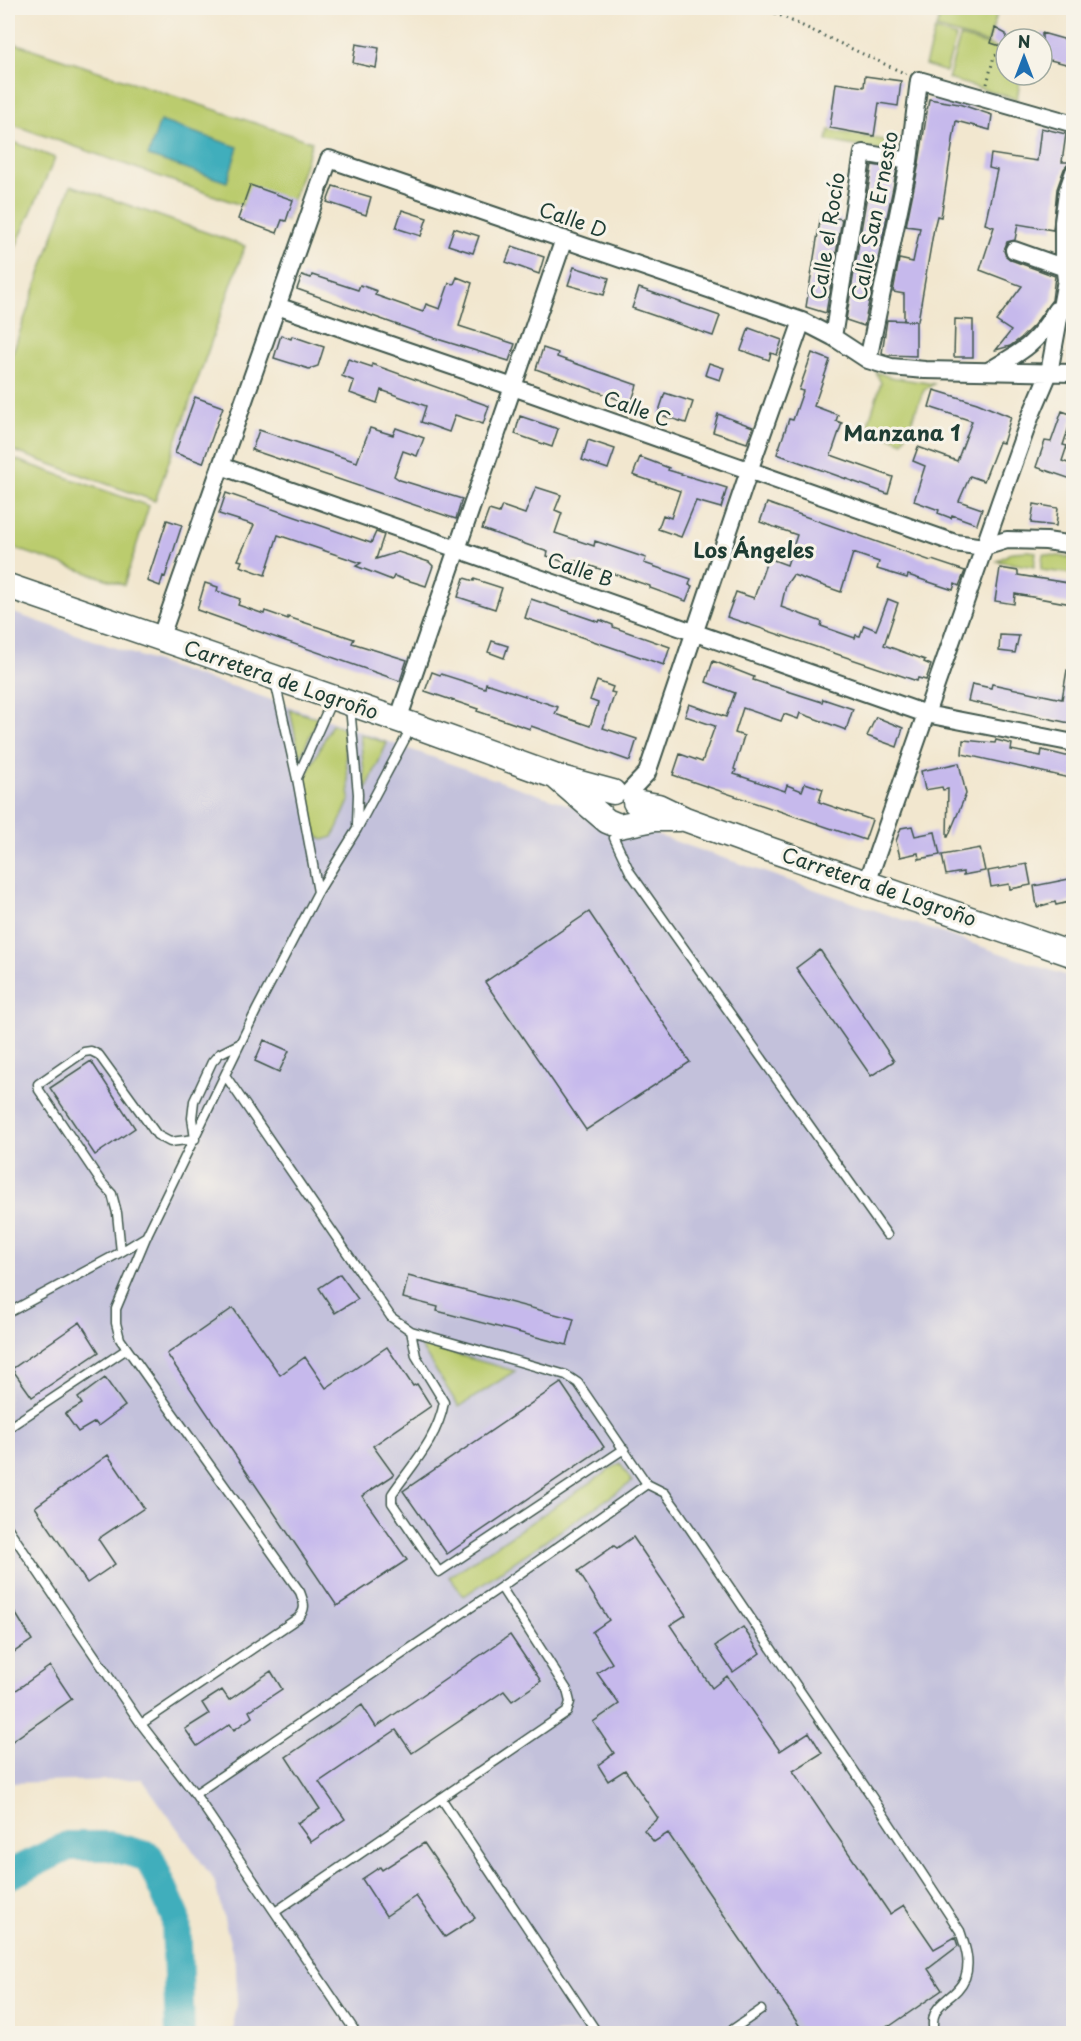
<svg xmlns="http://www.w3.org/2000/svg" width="1081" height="2041" viewBox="0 0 1081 2041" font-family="'Playpen Sans',sans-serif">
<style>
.industrial{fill:#c3c1db}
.green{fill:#bbcc6e;stroke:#6d8451;stroke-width:1.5}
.water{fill:#3faebc;stroke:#2f7678;stroke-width:1.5}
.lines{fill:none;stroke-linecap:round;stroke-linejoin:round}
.river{stroke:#3faebc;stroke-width:30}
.building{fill:#c6b9ec}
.lane-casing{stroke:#3f564b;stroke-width:11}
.street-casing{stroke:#3f564b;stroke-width:20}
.secondary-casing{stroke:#3f564b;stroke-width:27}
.path{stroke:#3f564b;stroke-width:3;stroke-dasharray:1.5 4.5;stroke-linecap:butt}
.lane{stroke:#fff;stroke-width:8}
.street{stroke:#fff;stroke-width:16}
.secondary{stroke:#fff;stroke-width:24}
.labels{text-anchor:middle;stroke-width:6;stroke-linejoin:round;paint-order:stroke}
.street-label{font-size:20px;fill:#1f3d34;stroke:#f7f3e8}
.neighbourhood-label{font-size:21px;font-weight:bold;fill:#1f3d34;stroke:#f7f3e8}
</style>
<rect width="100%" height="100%" fill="#f7f3e8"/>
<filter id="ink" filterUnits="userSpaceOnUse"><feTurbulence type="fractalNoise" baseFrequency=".0167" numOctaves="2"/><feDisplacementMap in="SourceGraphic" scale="12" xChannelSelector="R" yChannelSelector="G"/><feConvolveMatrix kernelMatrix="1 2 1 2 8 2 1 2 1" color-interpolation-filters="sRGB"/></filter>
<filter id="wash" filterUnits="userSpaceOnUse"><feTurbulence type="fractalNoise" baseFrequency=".008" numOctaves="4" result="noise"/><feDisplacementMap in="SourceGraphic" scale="24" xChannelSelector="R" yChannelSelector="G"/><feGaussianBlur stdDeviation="1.35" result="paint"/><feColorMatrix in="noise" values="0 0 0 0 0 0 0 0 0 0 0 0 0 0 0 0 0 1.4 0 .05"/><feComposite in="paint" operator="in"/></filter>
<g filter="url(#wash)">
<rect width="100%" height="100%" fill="#f2e7cf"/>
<path class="industrial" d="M8 611 206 679 235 687 502 782 1073 978V2033H234V2014L237 2006 236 1966 214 1880 142 1779 8 1783Z"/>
<path class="green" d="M943 8H999L988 43 936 28Z
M935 30 956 37 946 72 925 65Z
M960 37 992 46 1002 52 1004 61 1003 69 1006 70V75H1021L1017 99 948 79Z
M8 41 312 142 286 221 8 123Z
M829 130 895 142 894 153 827 141Z
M8 140 55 158 8 264Z
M71 185 245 246 155 501 8 449V366Z
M876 372 890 377 934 384 924 390 903 442 867 428 881 383Z
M8 457 149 506 124 585 8 546Z
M1028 551 1036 552 1034 567 997 561 1012 552Z
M1043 554 1073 558V574L1041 570Z
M290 710 318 718 300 758Z
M332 724 343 728 350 799 333 837 323 840 313 833 304 780Z
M360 734 387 743 366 790Z
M419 1344 515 1371 459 1407Z
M620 1463 632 1482 464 1596 449 1577Z"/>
<path class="water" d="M160 121 238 147 227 182 148 156Z"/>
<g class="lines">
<path class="river" d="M8 1875 68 1846H110L149 1857 176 1918 180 2034"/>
</g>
<g id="blocks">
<path class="building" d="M995 28 1006 34V48L991 43Z
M1042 33 1074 42V66L1042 58Z
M356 44 379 48 376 68 353 63Z
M865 76 901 81 898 106 879 103 874 136 830 128 836 83 864 87Z
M929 99 959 104 992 115 990 130 956 121 941 217 937 216 934 228 918 321H904V294L893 292 899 259 913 262 920 228 906 226 919 163Z
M1041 128 1066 134 1062 162H1070L1064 169 1057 189 1053 230 1018 224 1015 240 1007 242 1004 251 1006 256 1011 260 1055 276 1052 300 1034 325 1021 338 1010 346 996 350 1011 331 996 321 1022 286 980 270 994 227 985 224 997 170 989 168 991 154 1037 161Z
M872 165 897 169 864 326 846 320Z
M250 185 293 200 286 221 282 220 277 233 238 219Z
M333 186 371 197 366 215 327 202Z
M402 210 427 218 421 236 396 228Z
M821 215 842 219 826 313 806 307Z
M454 228 479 236 473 253 448 245Z
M512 246 544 257 539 274 506 262Z
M574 267 609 278 604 295 568 285Z
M302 275 311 278 312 275 358 290 360 285 377 291 375 295 423 312 426 304 440 309 449 283 454 284 457 277 472 283 459 326 515 344 509 361 434 338 297 289Z
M639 288 720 316 713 336 632 308Z
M955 319 973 320V357H954Z
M887 320 916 321V356L888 355 882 353Z
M749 328 782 340 777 355 771 353 769 360 741 350Z
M281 335 291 339 292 336 324 347 318 366 309 369 274 358Z
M543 348 558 353 557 357 637 385 631 404 536 369Z
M812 353 830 360 814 406 838 415 836 421 842 423 831 455 893 477 888 494 777 454 789 419 793 420 803 391 799 390Z
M348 359 372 367V364L489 406 483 424 455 415 449 432 421 422 426 406 381 390 377 403 350 393 354 381 342 376Z
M709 363 724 368 720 380 705 375Z
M934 390 977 403 1011 417 1003 443 999 442 984 481 970 476 959 501 982 509 977 524 952 515 951 518 938 513 939 510 914 501 925 466 913 461 918 447 957 461 972 421 929 407Z
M665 393 693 402 686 423 658 414Z
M195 397 223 407 203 463 175 453Z
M1062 411 1073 415 1063 445 1067 446 1062 461 1074 465V480L1036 467 1045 441 1051 442Z
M718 414 753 427 747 443 713 432Z
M520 416 558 429 552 447 515 434Z
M370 428 393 435 396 428 424 438 417 456 403 451 394 476 400 480 462 499 456 519 252 450 259 430 357 462Z
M588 440 615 449 608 469 582 460Z
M640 457 669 468 668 470 727 488 721 508 696 501 681 537 658 529 663 515 671 518 680 491 633 475Z
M536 487 561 495 555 510 562 513 555 533 594 546 595 541 646 558 644 563 691 579 689 585 692 586 686 601 650 588V586L573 560 572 565 547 556 548 552 482 529 489 510 499 513 502 506 525 514Z
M226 493 371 543 376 532 384 535 376 559 398 552 429 562 433 566 426 586 394 576 392 580 356 566 361 563 278 535 265 575 240 566 242 561 238 560 254 525 219 514Z
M767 503 931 561 932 560 965 571 959 586 955 584 953 590 908 575 907 578 877 569 879 562 853 553 841 592 793 575 786 585 781 607 822 622 821 626 855 638 856 635 860 636 864 625 876 630 888 599 898 603 884 645 925 660 924 662 931 665 926 680 918 678 917 681 727 617 736 592 754 598 768 558 787 565 797 535 760 522Z
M1034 504 1058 508 1056 526 1031 523Z
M167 520 182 525 165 577 163 576 160 586 147 581Z
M1000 568 1018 571V575L1074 584 1072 604 1015 594 1014 604 995 601Z
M464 578 474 581V579L502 588 495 609 458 597Z
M205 583 218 587 217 591 240 599 238 605 264 614 265 611 288 619V617L354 639 352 643 407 660 400 681 197 610Z
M531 599 599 622 600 620 613 625V627L670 647 664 665 525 618Z
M1000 635 1019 636 1015 653 999 651Z
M492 641 508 646 504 658 488 652Z
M713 661 754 677 753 680 822 702 823 699 853 709 846 730 800 713 798 719 784 714 781 721 743 708 735 733 744 736 734 769 736 770 734 774 785 791 787 785 802 791 805 783 823 789 819 802 872 820 865 840 673 775 680 754 702 762 715 726 685 716 689 704 726 717 735 693 706 682Z
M1067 670 1074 671V724L968 701 972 684 991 688 992 684 1062 699Z
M432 672 440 675 441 674 485 688 486 683 558 707 555 714 590 726 598 703 590 700 597 681 613 687 611 692 615 693 603 728 637 739 630 761 531 726 530 729 477 711 478 709 425 691Z
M876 717 903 728 897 747 867 736Z
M963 740 995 743 996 740 1012 744 1011 750 1041 756 1042 750 1074 758V779L962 754Z
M959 763 966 794 948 837H947L948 789 943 790 942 787 925 790 921 771Z
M912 826 915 836 935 832 940 855 919 859 918 853 900 857 896 841 901 828Z
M980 848 985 871 963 875V872L946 875 942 855Z
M1027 864 1031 885 1010 889 1009 884 991 887 988 871Z
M1074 878V901L1056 905 1055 902 1037 907 1034 886Z
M589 912 690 1062 586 1130 485 982Z
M820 950 894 1061 871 1076 796 968Z
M264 1040 289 1051 279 1072 255 1061Z
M91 1061 135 1128 95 1155 50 1088Z
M340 1274 358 1299 335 1313 319 1288Z
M408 1276 574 1319 567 1345 437 1311 438 1307 403 1298Z
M233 1308 280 1375 305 1357 326 1388 387 1347 413 1386 417 1384 431 1406 373 1446 394 1475 362 1496 407 1560 337 1606 167 1354Z
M80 1322 99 1352 32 1397 12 1369Z
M105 1378 125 1406 98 1426 95 1422 78 1432 65 1414 82 1404 78 1398Z
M561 1383 604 1447 447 1554 403 1491Z
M108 1455 144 1508 98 1539 115 1564 87 1583 35 1507Z
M633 1537 686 1615 670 1625 712 1688 727 1676 780 1751 809 1732 822 1753 793 1771 890 1914 904 1905 934 1949 955 1937 958 1946 928 1969 942 1990 890 2026 888 2025 875 2034H805L668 1833 654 1842 644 1830 658 1818 625 1770 608 1781 598 1765 614 1753 593 1722 619 1704 597 1673 612 1663 592 1632 609 1620 578 1571 614 1546 617 1548Z
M8 1601 32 1640 8 1656Z
M743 1627 760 1653 733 1672 715 1646Z
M510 1635 541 1681 512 1701 504 1691 412 1753 396 1730 319 1782 345 1819 311 1842 297 1823 320 1809 286 1757 362 1705 376 1727Z
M50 1666 72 1699 8 1744V1696Z
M271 1671 282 1689 249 1711 252 1717 234 1730 230 1724 197 1746 185 1729 209 1714 202 1703 222 1690 229 1700Z
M424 1843 475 1918 445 1937 416 1896 386 1916 362 1879 380 1867 382 1870Z"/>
</g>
</g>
<g filter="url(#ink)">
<use href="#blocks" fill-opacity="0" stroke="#3f564b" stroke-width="1.5"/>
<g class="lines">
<defs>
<path id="lane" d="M275 681 297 779 318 892
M350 707 358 794 357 825
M297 778 332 700
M619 827 614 838 630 872 887 1235
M121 1252 117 1213 112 1194 101 1182 39 1090 38 1084 84 1052 91 1051 99 1055 157 1135 170 1142 195 1139 192 1118 194 1101 212 1062 219 1054 239 1044
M8 1313 121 1252 147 1236
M411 1331 416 1356 444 1402C438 1438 412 1465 392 1494V1503L439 1572 624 1449
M8 1428 127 1349
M647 1484 665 1493 678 1511 872 1797 960 1931C965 1946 971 1962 965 1978 955 2002 927 2000 934 2034
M8 1528 141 1724 195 1794 357 2034
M141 1724 298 1618C307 1609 304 1603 300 1592L120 1339 116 1323V1309L147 1235 257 1009 318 892 357 829 412 726
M195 1794 501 1587 647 1484 578 1383 566 1375 411 1331 391 1317 225 1075
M441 1798 598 2034
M275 1912 567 1712 570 1702 567 1690 501 1587
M726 2034 761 2010"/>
<path id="street" d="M1014 250 1065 268
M277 306 513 387 955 543 984 547 1007 540 1046 541 1074 545
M833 337 863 153 909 161
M868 360 909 161 919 80 1074 124
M990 370C1023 351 1036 345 1056 310
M221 466 926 714 1074 743
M160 639 329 159 802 321 833 337 868 360 891 367 925 370 1074 373
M398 720 564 239
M628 793 647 773 749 471 802 321
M867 883 1000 502 1031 415 1049 373 1066 280 1063 255V222L1067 192 1074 172"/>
<path id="secondary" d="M8 586 413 725 554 776 613 792
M558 779 607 821 619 826 654 819H679
M635 802 658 806 685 819 751 843 1074 955"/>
</defs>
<use href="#lane" class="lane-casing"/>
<use href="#street" class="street-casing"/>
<use href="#secondary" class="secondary-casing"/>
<path class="path" d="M764 8 906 74
M987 84 994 56 1004 52"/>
<use href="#lane" class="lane"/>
<use href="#street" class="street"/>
<use href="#secondary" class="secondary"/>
</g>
</g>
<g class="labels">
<g class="street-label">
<text transform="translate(875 216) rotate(-79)" y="7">Calle San Ernesto</text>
<text transform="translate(573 220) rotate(19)" y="7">Calle D</text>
<text transform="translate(828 236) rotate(-81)" y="7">Calle el Rocío</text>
<text transform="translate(637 409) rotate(20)" y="7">Calle C</text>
<text transform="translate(580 570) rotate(19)" y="7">Calle B</text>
<text transform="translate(281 680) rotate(19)" y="7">Carretera de Logroño</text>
<text transform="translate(879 887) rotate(19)" y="7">Carretera de Logroño</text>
</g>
<g class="neighbourhood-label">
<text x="902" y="441">Manzana 1</text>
<text x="754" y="558">Los Ángeles</text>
</g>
</g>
<rect width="1081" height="2041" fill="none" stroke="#f7f3e8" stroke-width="30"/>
<g transform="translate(1024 57)"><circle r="28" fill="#f7f3e8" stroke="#a1aaa0" stroke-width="1.5"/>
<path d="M0-4.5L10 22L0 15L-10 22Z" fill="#1f6fb2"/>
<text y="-9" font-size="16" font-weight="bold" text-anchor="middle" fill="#1f3d34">N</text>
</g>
</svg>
